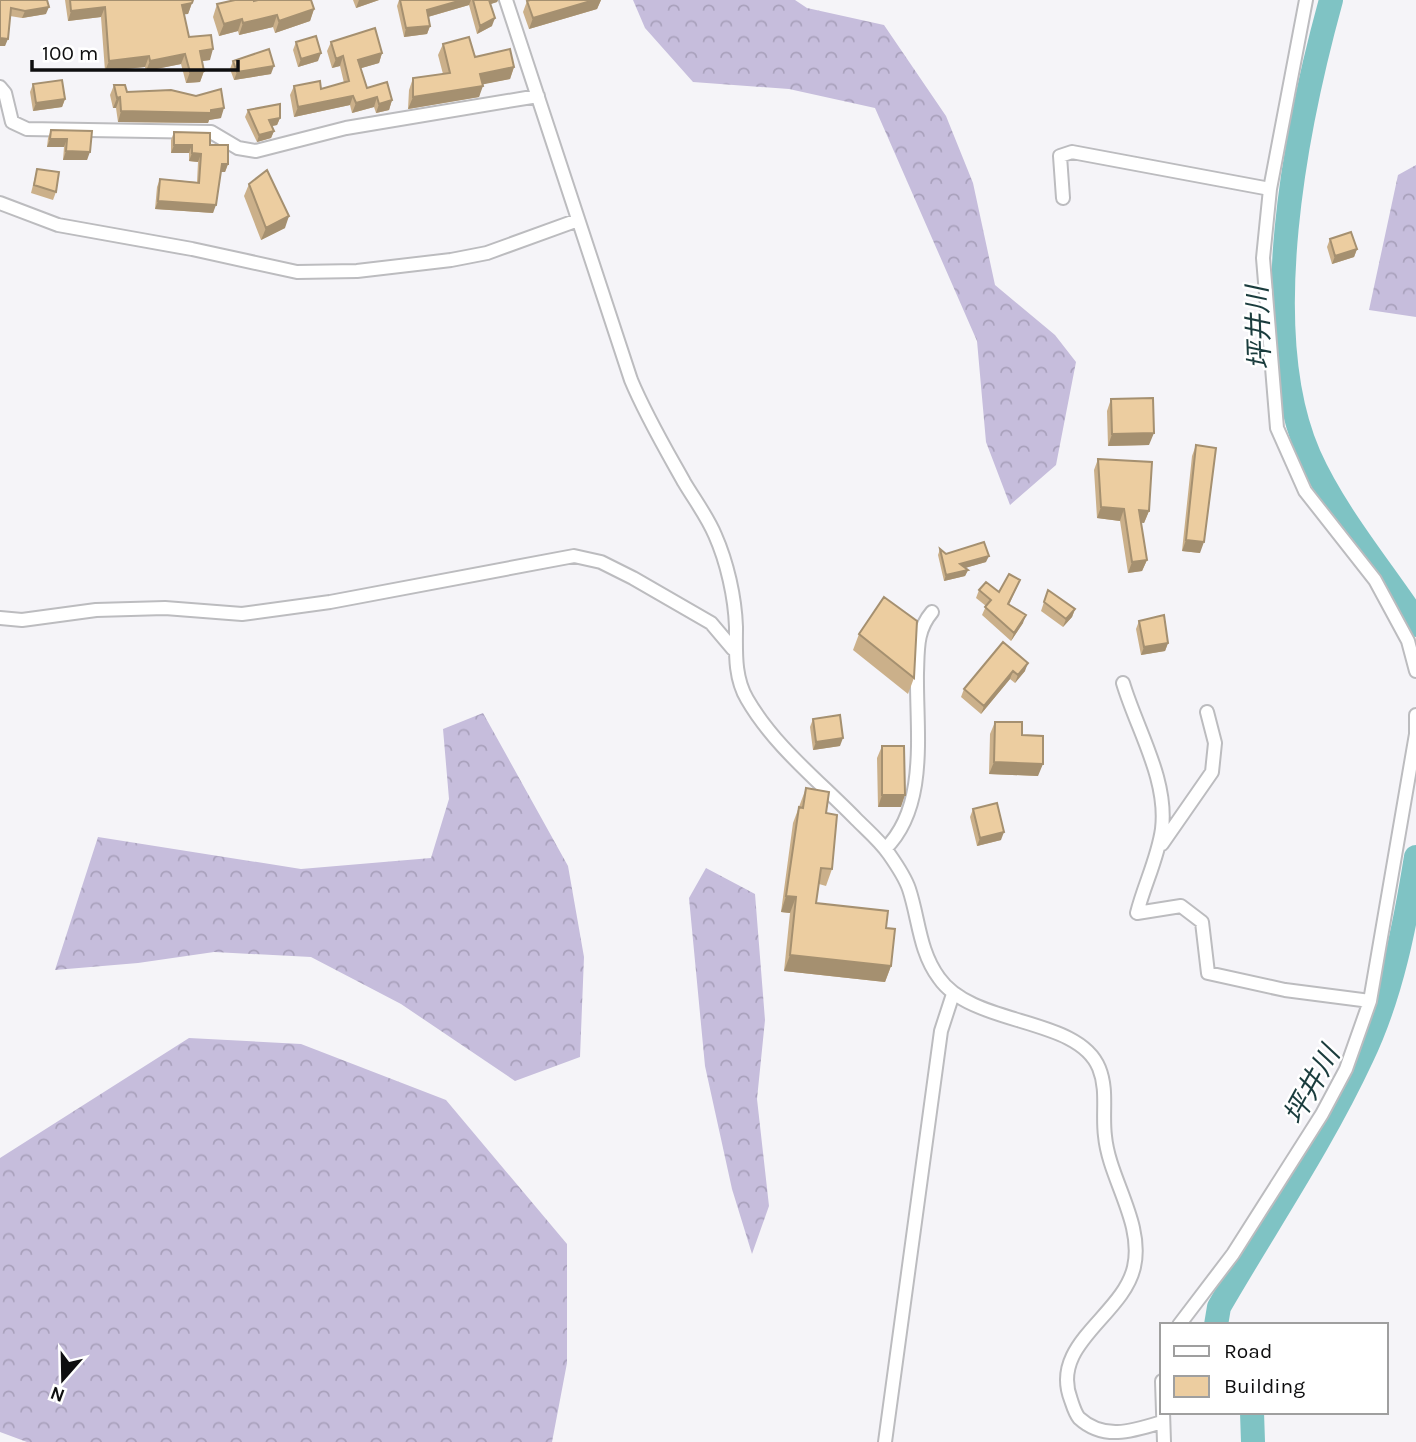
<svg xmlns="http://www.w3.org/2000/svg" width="1416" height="1442" viewBox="0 0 1416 1442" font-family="Karla,'Noto Sans JP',sans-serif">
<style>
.forest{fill:url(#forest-crowns)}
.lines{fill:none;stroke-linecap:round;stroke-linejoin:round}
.river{stroke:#7fc3c4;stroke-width:24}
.street-casing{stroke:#bcbcbf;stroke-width:16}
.street{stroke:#fff;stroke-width:12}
.wall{fill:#cbb08a}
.shaded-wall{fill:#a59070}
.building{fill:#eccda0;stroke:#a59070;stroke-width:2}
.labels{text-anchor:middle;stroke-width:5;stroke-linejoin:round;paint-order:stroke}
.water-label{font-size:28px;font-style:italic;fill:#1a3c3d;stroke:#fff}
</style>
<defs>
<pattern id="forest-crowns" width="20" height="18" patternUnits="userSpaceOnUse" patternTransform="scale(1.75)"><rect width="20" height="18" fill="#c6bddc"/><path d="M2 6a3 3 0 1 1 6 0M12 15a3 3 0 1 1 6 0" fill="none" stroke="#a9a1bc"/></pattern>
</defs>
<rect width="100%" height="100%" fill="#f5f4f8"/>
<path class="forest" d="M633 0H795L807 8 884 25 946 116 973 183 995 285 1055 335 1076 362 1056 465 1010 505 986 442 977 341 875 108 789 89 693 82 645 28Z
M1416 165V317L1369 310 1398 175Z
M483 713 568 866 584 957 580 1057 515 1081 401 1004 311 957 214 952 138 963 55 970 98 837 301 869 431 858 449 799 443 729Z
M706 868 755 894 765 1020 757 1099 769 1206 752 1254 732 1189 705 1066 689 898Z
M189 1038 301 1044 446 1100 567 1244V1363L552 1442H27L0 1432V1158Z"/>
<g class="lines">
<path class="river" d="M1331 0C1296 127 1255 331 1309 455 1334 511 1376 562 1410 612L1416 625
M1216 1325 1219 1307C1267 1224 1322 1143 1362 1057 1392 994 1405 925 1416 857
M1252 1412 1253 1442"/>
<defs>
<path id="street" d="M506 0 631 380C646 416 665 448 684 482 694 499 707 516 715 535 727 562 735 597 736 627 736 651 734 677 747 699 774 746 819 781 856 819 867 830 880 841 889 854 896 864 905 877 909 889 919 919 919 951 939 978 973 1027 1078 1016 1099 1068 1108 1090 1102 1113 1105 1136 1109 1179 1144 1223 1134 1267 1123 1316 1049 1344 1071 1400 1073 1406 1075 1413 1079 1418 1104 1441 1133 1431 1162 1422
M1306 0 1270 189 1263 258 1277 428 1305 491 1375 580 1408 641 1416 671
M0 87 5 93 12 122 27 129 211 132 238 148 256 151 346 128 538 96
M1063 198 1060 156 1072 152 1270 189
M0 203 58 225 192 249 297 272 357 271 451 260 487 253 578 220
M0 618 22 620 96 610 165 608 242 614 330 602 574 556 601 562 633 578 711 623 733 649
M1123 683C1137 730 1168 779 1162 829 1158 858 1144 885 1137 913L1181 906 1202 922 1208 973 1285 990 1370 1001
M1162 844 1212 772 1215 743 1207 712
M885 849C929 806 916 730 917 673 918 650 916 631 932 612
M1179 1325 1233 1254 1322 1114 1346 1069 1370 1001 1416 734V715
M1162 1381 1164 1442
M885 1442 941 1031 953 994"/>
</defs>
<use href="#street" class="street-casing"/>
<use href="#street" class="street"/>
</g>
<path class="wall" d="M0 0 46 14 22 18 10 16 5 46Z
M65 0H193L188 14H184L189 37 210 60 202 61 204 71 200 82 186 83 181 64 146 71 145 67 105 71 101 17 68 21Z
M353 0H379L356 8Z
M399 0H498L497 2 490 4 492 26 477 34 469 5 428 17 430 26 427 34 404 37 397 6Z
M530 0H601L597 9 529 29 523 12 527 1Z
M254 1 314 9 310 21 275 33 273 27 239 35 238 31 219 36 213 17 217 4Z
M296 42 318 61 298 67 293 50Z
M331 42 382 53 379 63 361 68 367 88 392 100 389 110 376 113 374 107 352 113 350 105 294 117 290 95 294 86 321 89 344 83 340 66 332 68 327 51Z
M443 44 475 57 514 67 510 79 482 84 479 97 408 109 409 90 413 78 443 74 438 55Z
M233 61 271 74 234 80 230 69Z
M33 84 65 99 62 107 33 111 30 92Z
M114 85 127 92 221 118 209 120 208 123 118 122 116 108H113L110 95Z
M248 110 280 118 277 125 272 126 274 131 271 138 257 142 245 117Z
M51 130 92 131 87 160H63L64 147H47L48 138Z
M174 132 210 145 228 164 225 172H221L213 213 155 209 157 187 160 179 197 182 198 162 189 161V153H171V140Z
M37 169 56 192 53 200 31 193Z
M249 184 285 228 261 240 244 196Z
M1330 239 1357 249 1354 257 1332 264 1327 247Z
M1111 399 1149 445 1108 446 1107 411Z
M1196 445 1200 553 1182 551 1192 456Z
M1098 459 1149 511 1144 523 1141 522 1147 560 1142 571 1128 573 1120 521 1097 518 1094 470Z
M940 549 946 554 986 562 965 568 968 570 965 576 944 581 938 555Z
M1020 580 1009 605 1023 623 1011 641 982 615 986 606 976 598 979 590 999 592Z
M1048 590 1075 609 1072 617 1063 627 1041 611Z
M1139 621 1168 643 1165 651 1141 655 1136 629Z
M859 634 914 678 908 694 853 650Z
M1003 642 1025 671 1015 683 1010 679 981 714 961 697 964 689Z
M813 719 840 746 813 750 810 727Z
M995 722 1022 735 1038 776 989 774 990 734Z
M882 746 901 807H878L877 758Z
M806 788 826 813 832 869 826 886 819 884 816 903 886 928 891 966 885 982 784 971 790 913 781 912 793 823Z
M973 809 1001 840 977 846 970 817Z"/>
<path class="shaded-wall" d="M359 0H379L356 8Z
M462 0H471L469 5 424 18 427 10Z
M487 0H498L497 2 485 6Z
M594 0H601L597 9 529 29 533 18Z
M192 3 188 14 178 15 182 5Z
M49 7 46 14 22 18 25 11Z
M105 7 101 17 68 21 71 11Z
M314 9 310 21 275 33 279 21Z
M277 15 273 27 239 35 243 23Z
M495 18 492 26 477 34 480 26Z
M242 19 238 31 219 36 224 24Z
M430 26 427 34 404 37 406 28Z
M0 38 8 39 5 46H0Z
M213 49 210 60 196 62 200 51Z
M321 53 318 61 298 67 301 59Z
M382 53 379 63 355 70 358 60Z
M185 54 181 64 146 71 150 61Z
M149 56 145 67 105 71 109 61Z
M343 56 340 66 332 68 336 59Z
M274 66 271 74 234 80 237 72Z
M514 67 510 79 475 86 480 74Z
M204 71 200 82 186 83 190 72Z
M483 86 479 97 408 109 413 97Z
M353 96 350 105 294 117 298 107Z
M120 97 116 108H113L117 98Z
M377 97 374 107 352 113 356 103Z
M65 99 62 107 33 111 36 103Z
M392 100 389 110 376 113 379 104Z
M224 108 221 118 209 120 208 123 118 122 121 111 211 110Z
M280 118 277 125 267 127 269 120Z
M274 131 271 138 257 142 259 135Z
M50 139H67L64 147H47Z
M174 145H192L189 153H171Z
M66 151 90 152 87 160H63Z
M192 153 201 154 198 162 189 161Z
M222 164H228L225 172H219Z
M158 201 216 205 213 213 155 209Z
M289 216 285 228 261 240 266 228Z
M1357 249 1354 257 1332 264 1335 256Z
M1154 433 1149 445 1108 446 1112 434Z
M1101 507 1124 509 1120 521 1097 518Z
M1139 510 1149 511 1144 523 1135 522Z
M1186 540 1204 542 1200 553 1182 551Z
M989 556 986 562 958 570 960 564Z
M1147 560 1142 571 1128 573 1132 562Z
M968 570 965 576 944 581 946 575Z
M1075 609 1072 617 1063 627 1066 619Z
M1026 615 1023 623 1011 641 1014 633Z
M1168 643 1165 651 1141 655 1144 647Z
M1028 663 1025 671 1015 683 1018 675Z
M1013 671 1010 679 981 714 984 706Z
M843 738 840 746 813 750 816 742Z
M994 762 1043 764 1038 776 989 774Z
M882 795H905L901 807H878Z
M1004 832 1001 840 977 846 980 838Z
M786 896 796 897 790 913 781 912Z
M790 955 891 966 885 982 784 971Z"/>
<path class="building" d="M0 0H47L49 7 25 11 11 8 8 39 0 38Z
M70 0H193L192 3 182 5 189 37 211 35 213 49 200 51 204 71 190 72 185 54 150 61 149 56 109 61 105 7 71 11Z
M235 0H254V1L258 0H311L314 9 279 21 277 15 243 23 242 19 224 24 217 4Z
M400 0H462L427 10 430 26 406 28Z
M473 0H489L495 18 480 26Z
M530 0H594L533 18 527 1Z
M375 28 382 53 358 60 367 88 387 82 392 100 379 104 377 97 356 103 353 96 298 107 294 86 320 81 321 89 349 81 343 56 336 59 331 42Z
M316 36 321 53 301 59 296 42Z
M469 37 475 57 510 49 514 67 480 74 483 86 413 97V78L450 73 443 44Z
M269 49 274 66 237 72 233 61Z
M62 80 65 99 36 103 33 84Z
M114 85H125L127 92 171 90 196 96 221 89 224 108 211 110V113L121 111 120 97 117 98Z
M280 104V118L269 120 274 131 259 135 248 110Z
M51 130 92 131 90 152 66 151 67 139H50Z
M174 132 210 133V145H228V164H222L216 205 158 201 160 179 199 183 201 154 192 153V145H174Z
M37 169 59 172 56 192 34 185Z
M267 170 289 216 266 228 249 184Z
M1351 232 1357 249 1335 256 1330 239Z
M1153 398 1154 433 1112 434 1111 399Z
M1196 445 1216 448 1204 542 1186 540Z
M1098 459 1152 462 1149 511 1139 510 1147 560 1132 562 1124 509 1101 507Z
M984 542 989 556 960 564 968 570 946 575 940 549 946 554Z
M1009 574 1020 580 1008 604 1026 615 1014 633 985 607 991 600 979 590 986 582 999 592Z
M1048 590 1075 609 1066 619 1044 602Z
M884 597 917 621 914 678 859 634Z
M1164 615 1168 643 1144 647 1139 621Z
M1003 642 1028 663 1018 675 1013 671 984 706 964 689Z
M840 715 843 738 816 742 813 719Z
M995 722H1022V735L1043 736V764L994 762Z
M882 746H904L905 795H882Z
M806 788 829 792 826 813 837 815 832 869 821 868 816 903 888 911 886 928 895 929 891 966 790 955 796 897 786 896 799 807 803 808Z
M997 803 1004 832 980 838 973 809Z"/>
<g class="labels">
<g class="water-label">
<text transform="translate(1258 328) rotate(-92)" y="10">坪井川</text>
<text transform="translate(1311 1085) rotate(-61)" y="10">坪井川</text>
</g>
</g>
<rect x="1160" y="1323" width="228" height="91" fill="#ffffff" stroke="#9f9f9f" stroke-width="2"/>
<rect x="1174" y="1346" width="35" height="10" fill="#ffffff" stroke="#9f9f9f" stroke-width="2"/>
<text x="1224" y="1358" font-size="21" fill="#0e0e0f">Road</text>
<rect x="1174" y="1376" width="35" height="21" fill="#eccda0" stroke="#9f9f9f" stroke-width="2"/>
<text x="1224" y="1393" font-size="21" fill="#0e0e0f">Building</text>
<g transform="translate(63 1379) rotate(200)" stroke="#ffffff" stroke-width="5" paint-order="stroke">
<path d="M0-5L12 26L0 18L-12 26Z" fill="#0e0e0f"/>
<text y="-10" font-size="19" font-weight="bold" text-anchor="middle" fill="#0e0e0f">N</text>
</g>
<path d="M32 60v10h206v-10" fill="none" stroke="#0e0e0f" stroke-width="3.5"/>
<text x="42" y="60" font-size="21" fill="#0e0e0f" stroke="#ffffff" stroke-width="5" paint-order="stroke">100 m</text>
</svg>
